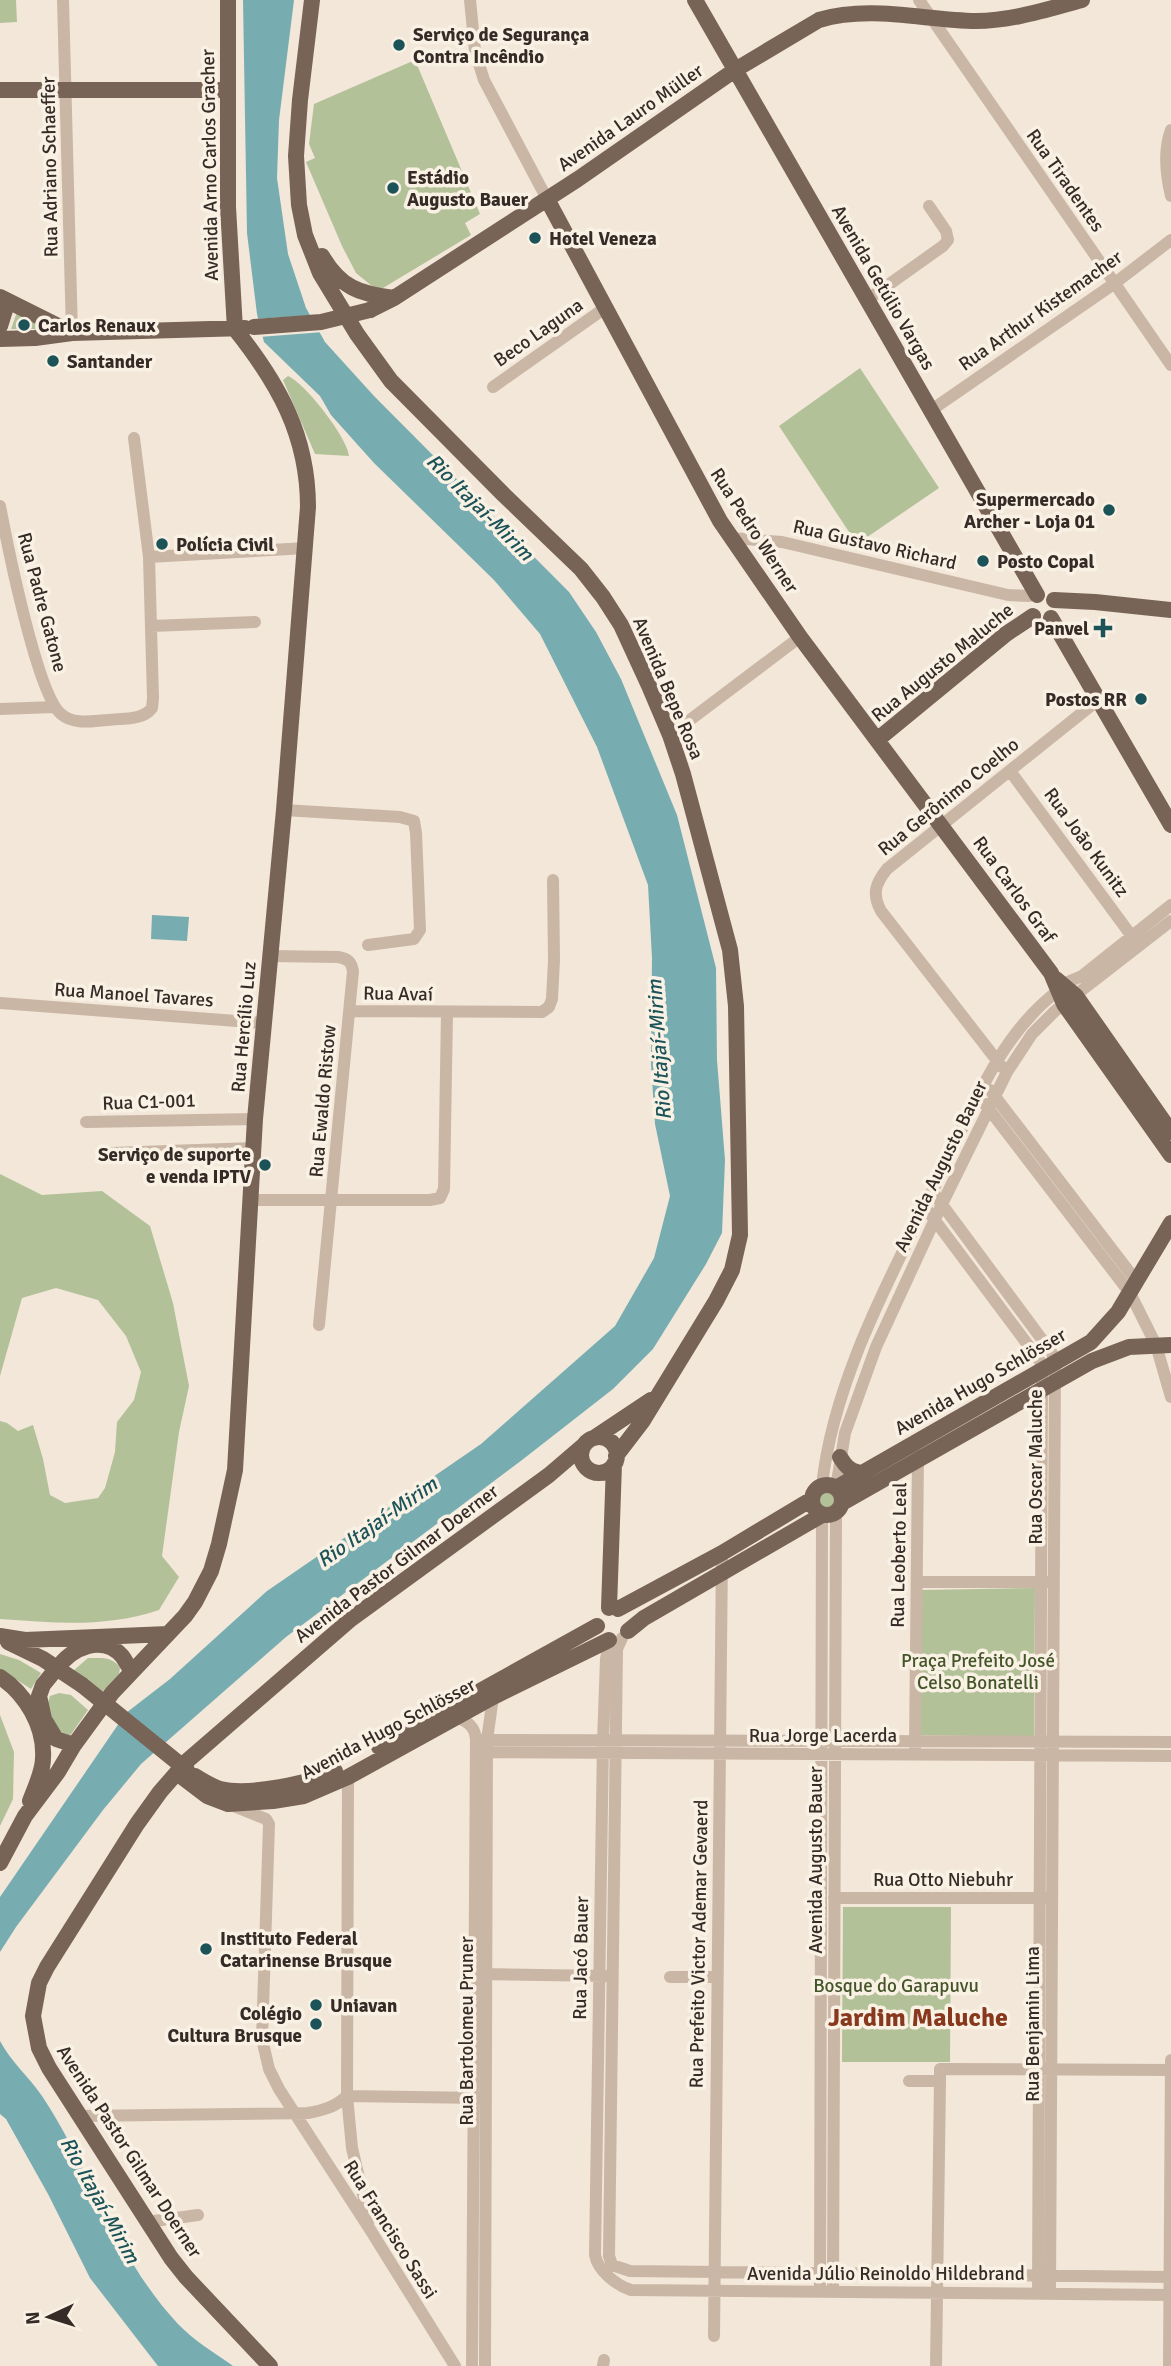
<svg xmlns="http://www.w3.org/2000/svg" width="1171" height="2366" viewBox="0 0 1171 2366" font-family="Signika,sans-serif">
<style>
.green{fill:#b3c199}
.water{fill:#77adb0}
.pier{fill:#f2e7d9}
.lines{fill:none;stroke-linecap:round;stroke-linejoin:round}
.minor{stroke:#cab6a5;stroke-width:12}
.major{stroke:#786357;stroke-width:16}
.major-bridge{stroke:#786357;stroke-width:16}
.poi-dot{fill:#1b5358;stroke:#faf1e5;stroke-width:2.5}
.labels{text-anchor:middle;stroke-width:7;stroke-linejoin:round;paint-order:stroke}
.poi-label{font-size:19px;font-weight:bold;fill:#362b26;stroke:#faf1e5;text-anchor:start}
.street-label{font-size:19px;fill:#362b26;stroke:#faf1e5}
.park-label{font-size:19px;fill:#445529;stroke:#faf1e5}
.water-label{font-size:21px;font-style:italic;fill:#1b5358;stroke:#faf1e5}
.district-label{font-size:26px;font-weight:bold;fill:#87381d;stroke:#faf1e5}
</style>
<rect width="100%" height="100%" fill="#f2e7d9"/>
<path class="green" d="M0 0H16L17 22 0 23Z
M415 60 480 214 465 223 471 235 378 291 356 273 342 246 306 162 315 158 309 144 314 104Z
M17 312 52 329H11Z
M860 368 939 488 857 544 779 426Z
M288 376C304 382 348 438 349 456L315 454 283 380Z
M0 1174 42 1195 102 1191 150 1226 173 1303 189 1386 179 1432 162 1556 179 1577 159 1610C104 1628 57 1623 0 1619V1421L7 1423 18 1431 33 1425 43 1459 50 1495 65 1503 98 1498 105 1488 115 1452 117 1422 134 1400 141 1372 126 1336 98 1300 56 1288 22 1298 0 1376Z
M818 1500a10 10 0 1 1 20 0a10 10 0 1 1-20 0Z
M1035 1588 1034 1737 920 1735 922 1590Z
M0 1654 19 1660 41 1673 31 1689 0 1669Z
M88 1658C101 1658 113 1656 120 1668L119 1674 101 1693 73 1671Z
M59 1693 71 1695 88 1710 69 1737 56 1732 47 1705 50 1696Z
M0 1715 14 1752 13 1799 0 1826Z
M843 1907H951L950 2062H842Z"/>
<path class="water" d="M243 0H294L279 120 277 178 288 254 306 308 325 342 374 396 569 592 596 632 621 679 677 815 716 968 717 1060 725 1160 722 1233 706 1264 653 1349 613 1389 522 1460 286 1637 141 1764 103 1810 16 1927 0 1952V1897L126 1713 170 1679 267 1591 481 1444 615 1326 654 1258 670 1196 655 1124 651 1064 652 958 648 885 597 747 540 634 494 580 374 463 331 415 320 396 264 342 257 314 247 233Z
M152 915 189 917 187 941 151 939Z
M0 2041C11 2062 29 2077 42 2096 91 2170 116 2258 178 2324 193 2340 215 2353 233 2366H158L90 2278 48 2194 6 2119 0 2114Z"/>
<path class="pier" d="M314 315 324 332 259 337 255 319Z"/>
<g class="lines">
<path class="minor" d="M63 0 72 333
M470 0 475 51 484 80 547 199
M919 0 1171 365
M1171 130C1163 151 1166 175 1171 196
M867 300 943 246 948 240 946 231 929 206
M493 387 605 308
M930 411 1115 283 1171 240
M0 506C7 543 37 694 61 714 74 725 91 721 107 720 122 718 142 721 152 708L153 698 149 557 134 438
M732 538 782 542 1008 595 1029 596 1033 588
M149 557 306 548
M151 626 255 622
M0 709 54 707
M670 735 800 637
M1010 771 1139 946
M284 810 400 817 414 821 416 833 420 930 414 939 368 945
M270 956 338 957C348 959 351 961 353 971L319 1325
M1063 984 1082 976 1171 905
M0 1003 264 1023
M349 1011 542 1012 549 1007 552 999 554 960 553 880
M1002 1067 881 911C872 894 875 884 887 869L1098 700
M990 1090 1137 1282
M985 1104 1130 1293 1156 1345 1171 1397
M86 1122 255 1119
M112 1153 254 1148
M932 1191 1052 1353 1055 1364 1050 2293
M250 1200H430L440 1198 444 1189 447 1013
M925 1207 1040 1361 1042 1371 1038 2293
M822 1486C833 1381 891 1276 937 1182 970 1115 997 1036 1059 990
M836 1488 845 1433 876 1347 942 1204 1007 1072 1032 1034 1055 1011 1171 921
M917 1582H1049
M610 1640 606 1659 603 1741 595 2255C598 2271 616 2285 631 2290L1171 2295
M456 1717C468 1722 475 1726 476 1740L472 2366
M476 1740 1171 1742
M915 1748 918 1455
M476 1752 1171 1756
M348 1777 347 2096 352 2148 369 2220
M231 1805 266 1819 269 1824 262 2039 269 2069 279 2089 371 2231 455 2366
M834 1898H1047
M478 1974 607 1976
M670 1977H717
M909 2081H940V2069L1171 2070
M347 2096 480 2098
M79 2116 308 2113C324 2110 335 2107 347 2096
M147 2222 198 2215
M612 2265 609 2256 617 1649 622 1638
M612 2265 630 2271 1171 2277
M820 2292 822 1515
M833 2292 836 1513
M714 2336 722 1553
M485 2366 487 1740 493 1697
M603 2366 604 2360
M936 2366 940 2081
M1169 2366 1171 2060"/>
<path class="major" d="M228 0V207L235 329
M312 0 300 100 296 156 299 205 305 235 320 273 357 334 391 381 504 495 581 569 603 597 621 625 650 688 670 735 683 774 730 950 736 1006 740 1235 732 1270 716 1301 642 1422 616 1456
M695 0 1037 595
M0 90H228
M547 199 720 521 800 637 1051 973 1064 1004 1171 1155
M322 256C340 287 359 294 394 298
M0 297 72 333
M370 310 394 298 578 179 735 70 819 20C870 5 923 20 976 21 1012 21 1048 9 1082 0
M0 326 5 310 1 298
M0 339 35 338 72 333 245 328
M1054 600 1095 602 1171 610
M1051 618 1171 825
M877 740 1006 634 1033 616
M1056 979 1076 996 1171 1132
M581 1455a18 18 0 1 1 36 0a18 18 0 1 1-36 0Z
M594 1438 651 1400
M840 1457C846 1467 851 1472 863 1473
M812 1500a15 15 0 1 1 30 0a15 15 0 1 1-30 0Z
M836 1488 1091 1342 1118 1312 1171 1223
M842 1503 1092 1361 1129 1347 1171 1345
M609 1608 614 1464
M618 1609 722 1553 812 1499
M628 1631 644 1618 822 1515
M0 1636 25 1640 168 1634
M8 1642 43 1659 82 1685
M58 1668C70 1648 103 1634 122 1656 125 1660 128 1666 131 1670
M52 1674 43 1685 39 1696 44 1719 56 1739 74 1745
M0 1677C25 1693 45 1726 43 1758 43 1772 35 1787 30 1801
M379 1747 597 1626
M195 1776C203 1781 211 1786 220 1789 248 1796 309 1784 335 1771
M182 1777 207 1796 228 1804 273 1801 304 1796 348 1777 493 1697 609 1640
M0 1863 25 1816 58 1772 74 1745 112 1693 185 1616 195 1602 211 1571 219 1544 235 1470 255 1119 284 810 308 507C308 435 278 383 235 329
M270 2366 186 2277 171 2258 49 2068 39 2048 33 2016 39 1983 47 1967 137 1824 160 1792 187 1761 351 1619 549 1475 584 1445"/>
<path class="major-bridge" d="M254 327 321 322 370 310
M82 1685 187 1770"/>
</g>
<g class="poi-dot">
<circle cx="399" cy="45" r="7"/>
<circle cx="393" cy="188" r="7"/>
<circle cx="535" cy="238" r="7"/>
<circle cx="24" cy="325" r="7"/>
<circle cx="53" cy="361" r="7"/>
<circle cx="1109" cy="510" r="7"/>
<circle cx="162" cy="544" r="7"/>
<circle cx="983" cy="561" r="7"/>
<path d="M1099.5 617.5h7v7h7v7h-7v7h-7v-7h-7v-7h7z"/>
<circle cx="1141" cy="699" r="7"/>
<circle cx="265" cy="1165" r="7"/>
<circle cx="206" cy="1949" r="7"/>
<circle cx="316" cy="2005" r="7"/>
<circle cx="316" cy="2024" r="7"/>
</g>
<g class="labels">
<g class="poi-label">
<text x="413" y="41">Serviço de Segurança<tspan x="413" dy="22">Contra Incêndio</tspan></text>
<text x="407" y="184">Estádio<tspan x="407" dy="22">Augusto Bauer</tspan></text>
<text x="549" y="245">Hotel Veneza</text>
<text x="38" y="332">Carlos Renaux</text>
<text x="67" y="368">Santander</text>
<text x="1095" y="506" text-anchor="end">Supermercado<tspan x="1095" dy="22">Archer - Loja 01</tspan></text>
<text x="176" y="551">Polícia Civil</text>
<text x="997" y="568">Posto Copal</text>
<text x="1089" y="635" text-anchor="end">Panvel</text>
<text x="1127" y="706" text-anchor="end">Postos RR</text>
<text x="251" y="1161" text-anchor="end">Serviço de suporte<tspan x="251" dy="22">e venda IPTV</tspan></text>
<text x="220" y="1945">Instituto Federal<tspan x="220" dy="22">Catarinense Brusque</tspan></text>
<text x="330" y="2012">Uniavan</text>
<text x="302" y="2020" text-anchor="end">Colégio<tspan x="302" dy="22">Cultura Brusque</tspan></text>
</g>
<g class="street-label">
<text transform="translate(630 117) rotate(-35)" y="7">Avenida Lauro Müller</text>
<text transform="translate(209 165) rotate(-91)" y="7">Avenida Arno Carlos Gracher</text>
<text transform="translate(49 167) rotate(-91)" y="7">Rua Adriano Schaeffer</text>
<text transform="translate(1066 180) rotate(55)" y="7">Rua Tiradentes</text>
<text transform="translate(884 287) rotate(60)" y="7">Avenida Getúlio Vargas</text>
<text transform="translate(1040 310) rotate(-35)" y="7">Rua Arthur Kistemacher</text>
<text transform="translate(538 332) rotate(-35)" y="7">Beco Laguna</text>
<text transform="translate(755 530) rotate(57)" y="7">Rua Pedro Werner</text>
<text transform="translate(875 544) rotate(13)" y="7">Rua Gustavo Richard</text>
<text transform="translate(43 602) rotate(75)" y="7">Rua Padre Gatone</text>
<text transform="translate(942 662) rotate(-39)" y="7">Rua Augusto Maluche</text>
<text transform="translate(669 688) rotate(67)" y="7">Avenida Bepe Rosa</text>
<text transform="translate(948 796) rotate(-39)" y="7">Rua Gerônimo Coelho</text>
<text transform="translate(1087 842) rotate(54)" y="7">Rua João Kunitz</text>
<text transform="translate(1015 889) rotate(54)" y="7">Rua Carlos Graf</text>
<text transform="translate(398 993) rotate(1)" y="7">Rua Avaí</text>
<text transform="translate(134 994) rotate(4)" y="7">Rua Manoel Tavares</text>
<text transform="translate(243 1027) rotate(-85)" y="7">Rua Hercílio Luz</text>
<text transform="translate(149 1101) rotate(-2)" y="7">Rua C1-001</text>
<text transform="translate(322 1101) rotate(-85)" y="7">Rua Ewaldo Ristow</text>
<text transform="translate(940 1166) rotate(-64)" y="7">Avenida Augusto Bauer</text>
<text transform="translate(980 1381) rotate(-30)" y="7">Avenida Hugo Schlösser</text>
<text transform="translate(1035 1467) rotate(-90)" y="7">Rua Oscar Maluche</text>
<text transform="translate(898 1555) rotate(-89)" y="7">Rua Leoberto Leal</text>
<text transform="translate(396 1563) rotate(-37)" y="7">Avenida Pastor Gilmar Doerner</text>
<text transform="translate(388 1728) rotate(-28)" y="7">Avenida Hugo Schlösser</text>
<text x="823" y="1742">Rua Jorge Lacerda</text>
<text transform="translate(815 1860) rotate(-90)" y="7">Avenida Augusto Bauer</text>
<text x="943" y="1886">Rua Otto Niebuhr</text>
<text transform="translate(698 1944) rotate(-89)" y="7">Rua Prefeito Victor Ademar Gevaerd</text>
<text transform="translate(580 1958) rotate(-89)" y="7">Rua Jacó Bauer</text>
<text transform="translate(1032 2024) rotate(-90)" y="7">Rua Benjamin Lima</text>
<text transform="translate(466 2031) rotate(-90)" y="7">Rua Bartolomeu Pruner</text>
<text transform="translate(130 2151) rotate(57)" y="7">Avenida Pastor Gilmar Doerner</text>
<text transform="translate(391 2229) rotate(58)" y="7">Rua Francisco Sassi</text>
<text x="886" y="2280">Avenida Júlio Reinoldo Hildebrand</text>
</g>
<g class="park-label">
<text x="978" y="1667">Praça Prefeito José<tspan x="978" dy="22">Celso Bonatelli</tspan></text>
<text x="896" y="1992">Bosque do Garapuvu</text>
</g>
<g class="water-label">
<text transform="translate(480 507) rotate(45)" y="7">Rio Itajaí-Mirim</text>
<text transform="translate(659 1050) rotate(-94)" y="7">Rio Itajaí-Mirim</text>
<text transform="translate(377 1522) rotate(-35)" y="7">Rio Itajaí-Mirim</text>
<text transform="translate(100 2200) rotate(61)" y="7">Rio Itajaí-Mirim</text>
</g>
<g class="district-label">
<text x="918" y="2026">Jardim Maluche</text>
</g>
</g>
<g transform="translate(49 2317) rotate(266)" stroke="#faf1e5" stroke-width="5" paint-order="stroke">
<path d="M0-5L12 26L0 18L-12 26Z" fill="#362b26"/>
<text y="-10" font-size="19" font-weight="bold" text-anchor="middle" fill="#362b26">N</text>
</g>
</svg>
